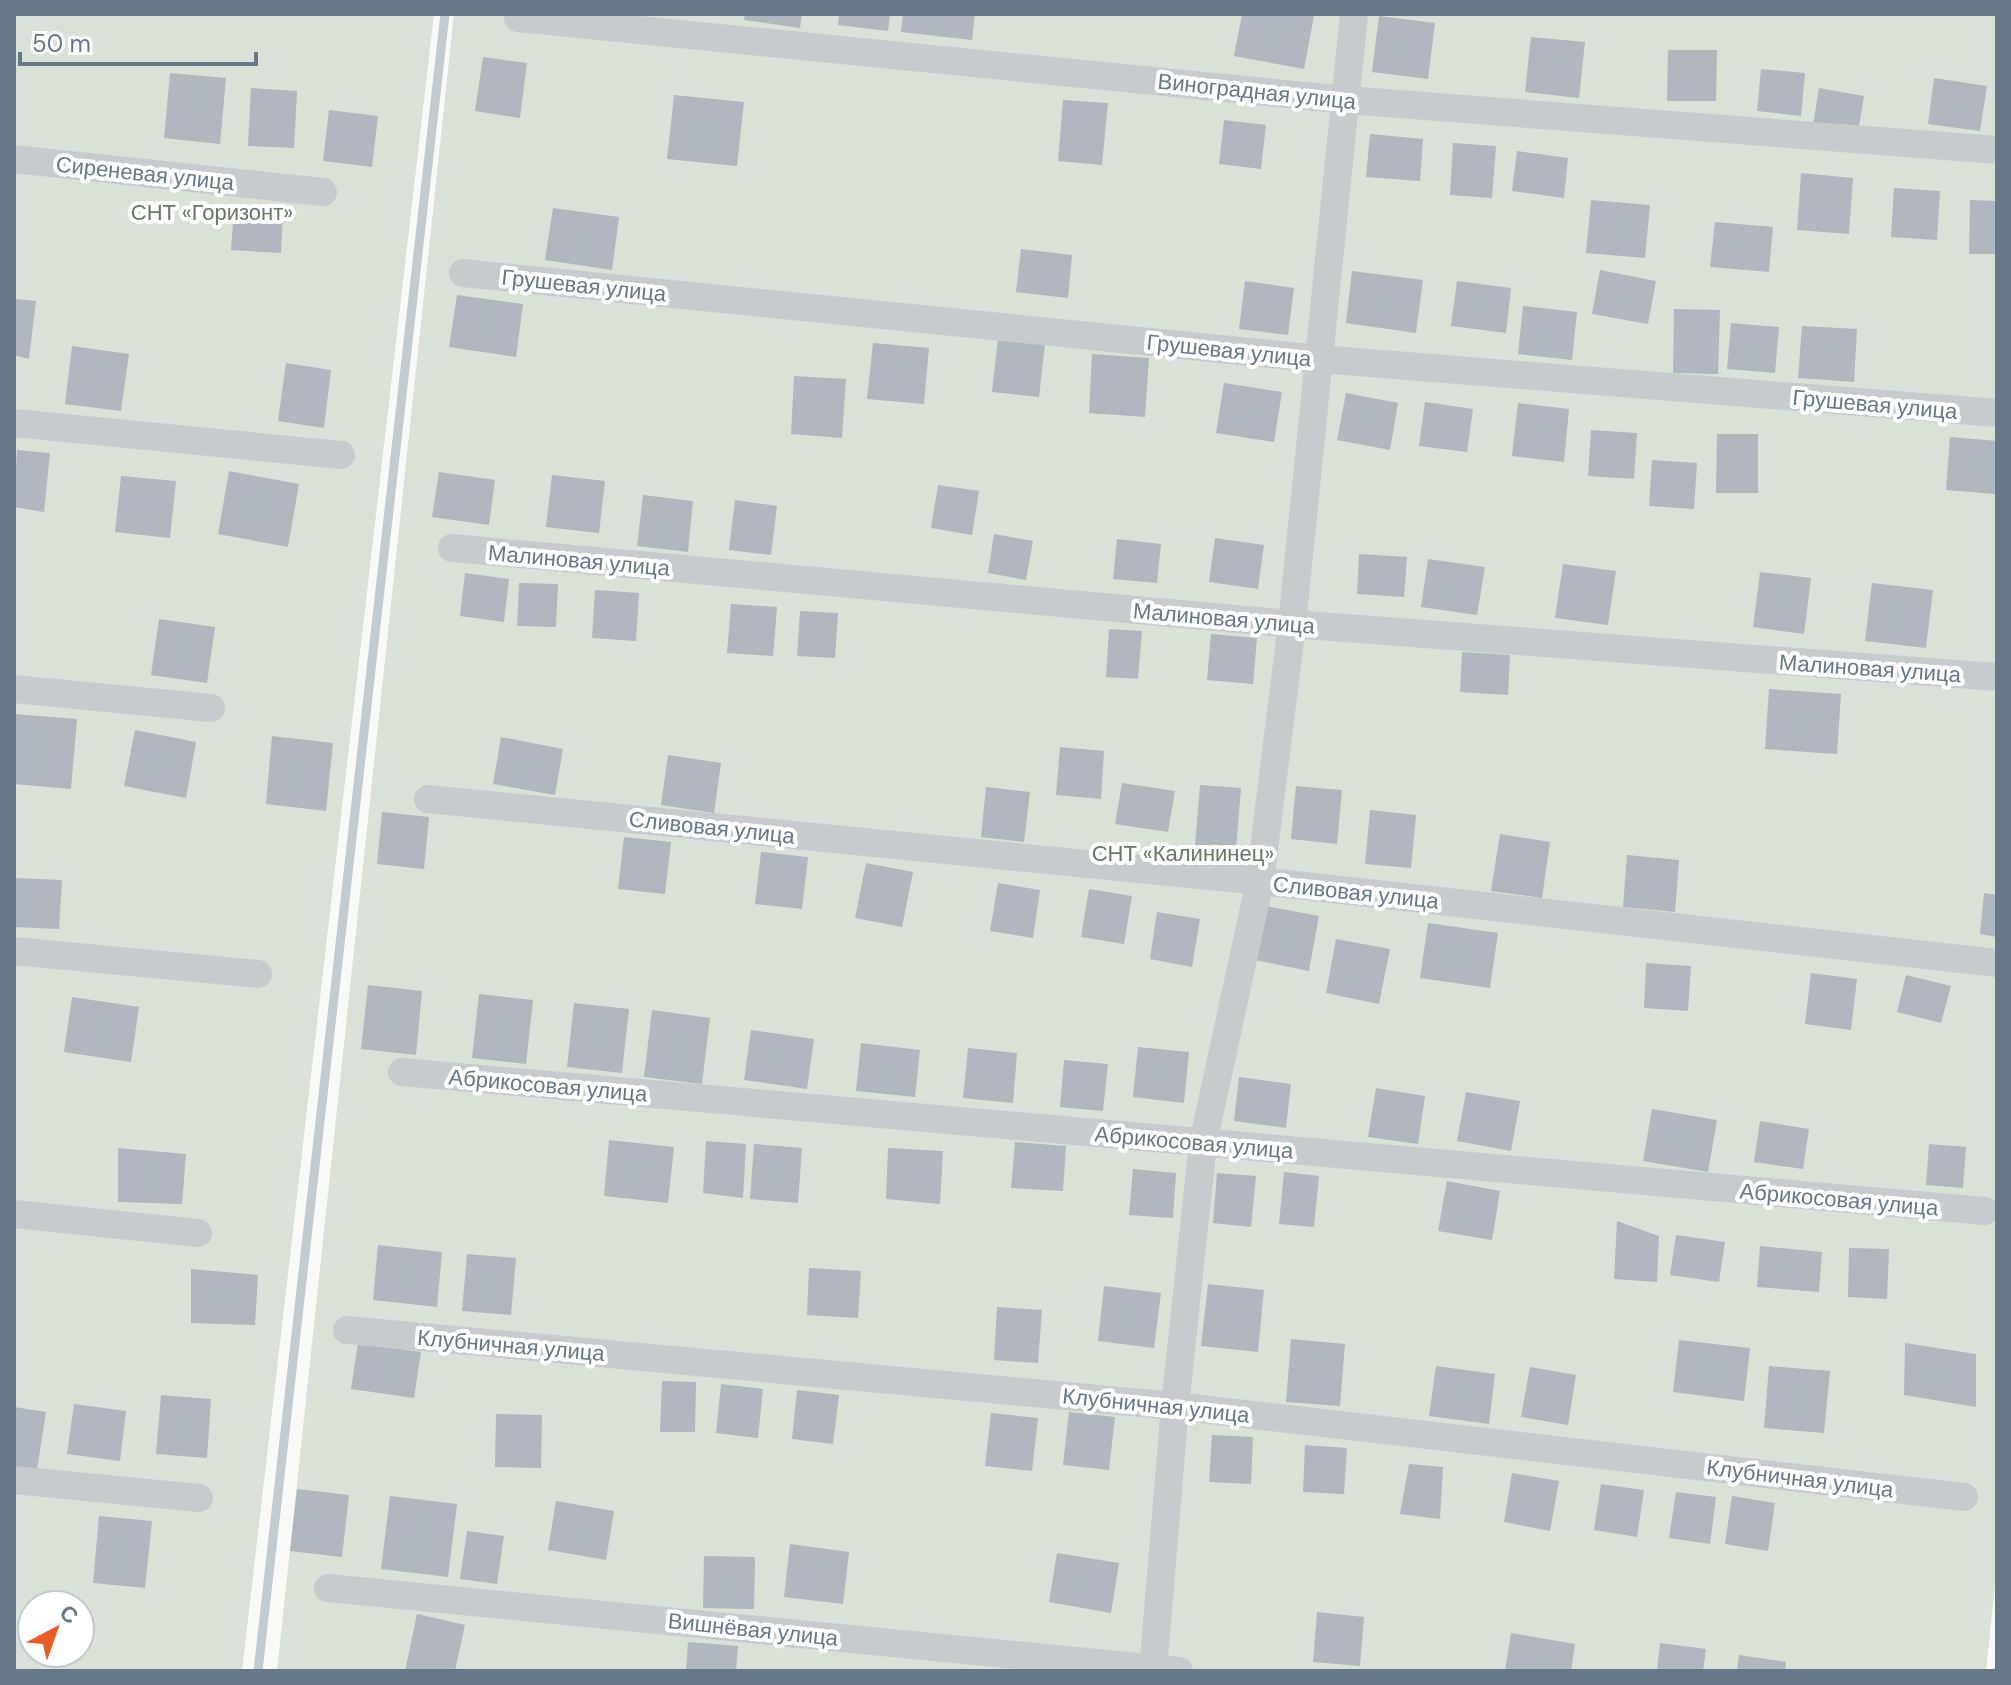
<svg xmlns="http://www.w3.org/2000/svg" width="2011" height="1685" viewBox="0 0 2011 1685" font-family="'DM Sans',sans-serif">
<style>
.green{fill:#dae1d7;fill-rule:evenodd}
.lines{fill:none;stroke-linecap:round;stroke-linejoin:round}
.stream{stroke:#c1cbd0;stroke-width:9}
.building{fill:#b0b7be}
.street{stroke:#c7cbce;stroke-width:28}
.labels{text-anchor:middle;stroke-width:8;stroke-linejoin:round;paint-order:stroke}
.street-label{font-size:22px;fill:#677889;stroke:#fff}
.park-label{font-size:22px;fill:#667a62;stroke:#fff}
</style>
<rect width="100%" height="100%" fill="#f9f9f7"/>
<path class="green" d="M14 14H434L242 1671H14ZM32 1605H80V1653H32Z
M454 14H1997V1566L1986 1671H277Z"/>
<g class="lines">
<path class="stream" d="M258 1671 445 14"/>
</g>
<path class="building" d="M745 14H802L800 28 744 20Z
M839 14H890L888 31 838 25Z
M903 14H975L972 40 901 32Z
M1242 14 1314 16 1304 69 1234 56Z
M1379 16 1435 23 1428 79 1372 72Z
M1531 37 1585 42 1579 98 1525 92Z
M1668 50H1717L1716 101H1667Z
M483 57 527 63 520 118 475 111Z
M1761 69 1805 73 1801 116 1757 111Z
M170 73 226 78 220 144 164 138Z
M1934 78 1987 86 1980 131 1928 124Z
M251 88 297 91 294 148 248 146Z
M1819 88 1864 96 1858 132 1813 125Z
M674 95 744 102 737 166 667 159Z
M1063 100 1108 103 1102 165 1058 161Z
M329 110 378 116 372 167 323 161Z
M1224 120 1266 125 1261 169 1219 164Z
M1370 134 1423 139 1420 181 1366 177Z
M1453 143 1496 146 1492 198 1450 195Z
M1517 151 1568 158 1564 198 1512 191Z
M1801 173 1853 178 1849 234 1797 230Z
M1894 188 1940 191 1937 240 1891 237Z
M1591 200 1650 205 1645 258 1586 253Z
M1970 200 1997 201V254H1969Z
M553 208 619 217 612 270 545 260Z
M234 209 283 213 281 253 231 250Z
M1715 222 1773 227 1769 272 1710 267Z
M1021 249 1072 255 1068 298 1016 292Z
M1600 270 1656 281 1648 324 1592 314Z
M1352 271 1423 280 1416 333 1346 323Z
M1245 281 1294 288 1288 335 1239 329Z
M1457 281 1511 288 1506 333 1451 326Z
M457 295 523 304 516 357 449 347Z
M14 299 36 301 29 359 14 355Z
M1523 306 1577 312 1572 360 1518 354Z
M1674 309 1720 310 1718 374 1673 373Z
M1731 323 1779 327 1775 373 1727 369Z
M1802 326 1857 329 1854 382 1798 378Z
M998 339 1045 344 1039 397 992 392Z
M873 343 929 348 924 404 867 399Z
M72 346 129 354 121 411 65 404Z
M1092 354 1149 358 1145 417 1089 413Z
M286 363 331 370 324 428 278 421Z
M794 376 846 379 842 438 791 434Z
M1224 383 1282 392 1274 442 1216 433Z
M1346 393 1398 403 1390 450 1337 440Z
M1425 402 1473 409 1467 452 1419 446Z
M1518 403 1569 409 1564 462 1512 456Z
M1591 430 1637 433 1634 479 1588 476Z
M1717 434H1758V493H1716Z
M1950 437 1997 441 1995 494 1946 490Z
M17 450 50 453 44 512 14 507Z
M1652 460 1697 463 1694 509 1649 506Z
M229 471 299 484 288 547 218 534Z
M439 472 495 480 489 525 432 517Z
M552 475 605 481 599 533 546 527Z
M121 476 176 481 170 538 115 532Z
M938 485 979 491 972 535 931 528Z
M643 495 693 501 688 552 637 546Z
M735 500 777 506 771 555 729 550Z
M994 534 1033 541 1026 580 988 573Z
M1215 538 1264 545 1258 589 1209 582Z
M1117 539 1161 544 1157 583 1113 579Z
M1359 554 1407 557 1404 597 1357 594Z
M1428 559 1485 567 1477 615 1421 607Z
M1563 564 1616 571 1608 625 1555 618Z
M1760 572 1811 578 1804 634 1753 627Z
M465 573 509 579 504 622 460 616Z
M519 583 558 584 556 627 517 626Z
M1872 583 1933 590 1926 648 1865 641Z
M595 590 639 593 636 641 592 638Z
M731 604 777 607 773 656 727 653Z
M800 611 838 613 835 658 797 656Z
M159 619 215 627 207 683 151 675Z
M1109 629 1142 631 1138 679 1106 677Z
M1211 634 1257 638 1253 684 1207 680Z
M1462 652 1510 655 1508 695 1460 692Z
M1769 689 1841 694 1837 754 1765 749Z
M14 714 77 719 71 789 14 784Z
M135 730 196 742 186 798 124 786Z
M272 736 333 743 326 811 266 804Z
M501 737 563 749 555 795 493 784Z
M1060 747 1104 751 1101 799 1056 795Z
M668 755 721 763 714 813 661 805Z
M1122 783 1175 791 1168 832 1115 824Z
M1200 785 1241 788 1236 849 1195 846Z
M1296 786 1342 790 1337 844 1291 839Z
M986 787 1030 792 1024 842 981 837Z
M1370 810 1416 815 1411 868 1365 864Z
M382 812 429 817 424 869 377 864Z
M1500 834 1550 842 1542 898 1491 891Z
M624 837 671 842 665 894 618 889Z
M761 852 808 857 802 909 755 904Z
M1627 855 1679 860 1675 912 1623 907Z
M866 863 913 872 902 927 855 918Z
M15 878 62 880 59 929 14 927Z
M998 883 1040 890 1033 938 990 931Z
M1089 889 1132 896 1124 944 1081 937Z
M1984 893 1997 895V937L1980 934Z
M1266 906 1319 916 1309 971 1255 960Z
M1157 912 1200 919 1192 967 1150 959Z
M1428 923 1498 933 1490 988 1420 978Z
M1336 939 1390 949 1379 1004 1326 993Z
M1646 963 1691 966 1688 1011 1644 1008Z
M1811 973 1857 979 1851 1030 1805 1024Z
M1906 975 1951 986 1941 1023 1897 1012Z
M368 985 422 991 416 1055 361 1049Z
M479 994 533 1000 526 1064 472 1058Z
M72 997 139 1007 131 1062 64 1052Z
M574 1003 629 1009 622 1073 567 1067Z
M652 1010 710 1018 702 1084 644 1077Z
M751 1030 814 1039 807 1089 744 1080Z
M861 1043 920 1050 915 1097 856 1091Z
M1138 1047 1189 1052 1184 1103 1133 1097Z
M968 1048 1017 1053 1013 1103 963 1098Z
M1064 1060 1108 1064 1103 1111 1060 1107Z
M1239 1077 1291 1084 1286 1128 1234 1121Z
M1376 1088 1425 1096 1418 1144 1368 1137Z
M1466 1092 1520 1101 1511 1151 1457 1141Z
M1652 1109 1717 1120 1708 1172 1643 1161Z
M1760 1121 1809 1129 1803 1169 1754 1162Z
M609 1140 674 1147 668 1203 604 1196Z
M706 1141 746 1144 743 1198 703 1193Z
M1015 1142 1066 1146 1063 1191 1011 1188Z
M754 1144 802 1148 798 1203 750 1199Z
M1929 1144 1966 1147 1963 1188 1926 1185Z
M118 1148 186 1154 182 1204 118 1202Z
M888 1148 943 1151 940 1204 886 1199Z
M1133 1169 1176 1173 1173 1218 1129 1215Z
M1284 1172 1319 1176 1314 1227 1279 1224Z
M1217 1173 1256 1176 1251 1227 1213 1223Z
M1447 1181 1500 1191 1492 1240 1438 1231Z
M1617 1221 1659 1236 1657 1282 1614 1279Z
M1676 1235 1725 1242 1719 1282 1670 1275Z
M378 1245 442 1252 437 1307 373 1300Z
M1760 1246 1822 1252 1819 1292 1757 1287Z
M1849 1248 1889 1249 1887 1299 1848 1297Z
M467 1254 516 1258 511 1315 462 1311Z
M809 1268 861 1271 858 1318 807 1315Z
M191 1269 258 1275 255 1325 191 1323Z
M1208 1284 1264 1290 1258 1352 1201 1346Z
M1104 1286 1161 1293 1154 1348 1098 1341Z
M997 1307 1042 1310 1038 1363 994 1360Z
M1291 1339 1345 1344 1340 1406 1286 1402Z
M1679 1340 1750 1348 1744 1401 1673 1392Z
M358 1343 421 1352 414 1398 351 1389Z
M1905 1343 1976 1354V1407L1904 1395Z
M1436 1366 1495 1374 1489 1424 1429 1416Z
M1769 1366 1830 1371 1824 1433 1764 1428Z
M1530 1367 1576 1375 1568 1425 1521 1417Z
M662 1381 696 1382 695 1432H660Z
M721 1384 763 1389 758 1438 716 1433Z
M797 1390 839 1395 833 1444 792 1439Z
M161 1395 211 1399 207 1458 156 1454Z
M74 1404 126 1411 120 1461 67 1454Z
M14 1407 46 1412 37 1470 14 1466Z
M1069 1412 1115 1417 1109 1470 1063 1465Z
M991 1413 1038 1418 1032 1471 985 1466Z
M496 1414 542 1415 541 1468 495 1467Z
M1212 1435 1253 1437 1251 1484 1209 1482Z
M1305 1445 1347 1448 1344 1494 1303 1492Z
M1409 1464 1443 1467 1440 1519 1400 1514Z
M1512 1473 1559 1481 1550 1531 1504 1522Z
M1601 1484 1644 1490 1637 1537 1594 1530Z
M297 1489 349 1495 342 1557 290 1551Z
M1676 1492 1716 1497 1710 1544 1669 1538Z
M390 1496 457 1504 448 1577 381 1569Z
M1732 1496 1775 1503 1768 1551 1725 1544Z
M556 1501 614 1511 606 1560 548 1550Z
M99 1516 152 1521 145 1588 93 1583Z
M467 1531 504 1536 497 1584 460 1579Z
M790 1544 849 1552 843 1604 784 1597Z
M1057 1553 1119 1563 1111 1613 1049 1602Z
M704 1556 755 1557 754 1609 703 1608Z
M1317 1612 1364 1617 1360 1666 1313 1662Z
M417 1614 465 1625 455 1671H405Z
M1511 1633 1575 1644 1571 1671H1505Z
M688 1642 738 1646 736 1671H686Z
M1660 1643 1706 1649 1703 1671H1657Z
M1739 1655 1786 1662 1785 1671H1737Z"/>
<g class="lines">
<path class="street" d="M518 18 1346 100 1997 150
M14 159 323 192
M463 273 1320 359 1997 413
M14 423 341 455
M452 548 1292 624 1997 677
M14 689 211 708
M428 799 1260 881 1997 963
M14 951 258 974
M402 1072 1985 1211
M14 1214 198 1233
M347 1330 1175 1406 1964 1497
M14 1480 199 1498
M328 1588 1179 1671
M1153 1671 1175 1406 1203 1143 1260 881 1292 624 1354 14"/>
</g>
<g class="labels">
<g class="street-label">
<text transform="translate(1257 91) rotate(6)" y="8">Виноградная улица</text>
<text transform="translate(145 173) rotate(6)" y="8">Сиреневая улица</text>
<text transform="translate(584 285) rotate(6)" y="8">Грушевая улица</text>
<text transform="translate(1229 350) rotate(6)" y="8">Грушевая улица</text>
<text transform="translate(1875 404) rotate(5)" y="8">Грушевая улица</text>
<text transform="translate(579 560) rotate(5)" y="8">Малиновая улица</text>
<text transform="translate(1224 618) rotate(5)" y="8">Малиновая улица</text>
<text transform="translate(1870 668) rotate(4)" y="8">Малиновая улица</text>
<text transform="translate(712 827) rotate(6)" y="8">Сливовая улица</text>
<text transform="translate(1356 892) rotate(6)" y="8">Сливовая улица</text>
<text transform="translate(548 1085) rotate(5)" y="8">Абрикосовая улица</text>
<text transform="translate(1194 1142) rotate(5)" y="8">Абрикосовая улица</text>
<text transform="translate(1839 1199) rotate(5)" y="8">Абрикосовая улица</text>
<text transform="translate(511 1345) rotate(5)" y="8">Клубничная улица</text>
<text transform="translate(1156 1405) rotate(6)" y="8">Клубничная улица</text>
<text transform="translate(1800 1478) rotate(7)" y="8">Клубничная улица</text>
<text transform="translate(753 1629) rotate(6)" y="8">Вишнёвая улица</text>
</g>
<g class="park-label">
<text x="212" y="220">СНТ «Горизонт»</text>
<text x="1183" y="861">СНТ «Калининец»</text>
</g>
</g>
<rect width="2011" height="1685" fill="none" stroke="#677889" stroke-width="32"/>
<g transform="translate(56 1629) rotate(41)"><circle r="38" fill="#ffffff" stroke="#c2c9d0" stroke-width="2"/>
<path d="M0-6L14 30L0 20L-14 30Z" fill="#eb5b24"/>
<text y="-12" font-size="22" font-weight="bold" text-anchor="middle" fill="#677889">С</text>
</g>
<path d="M20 52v12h236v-12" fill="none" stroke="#677889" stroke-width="4"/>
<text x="32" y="52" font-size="24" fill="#677889" stroke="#ffffff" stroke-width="6" paint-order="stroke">50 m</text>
</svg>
